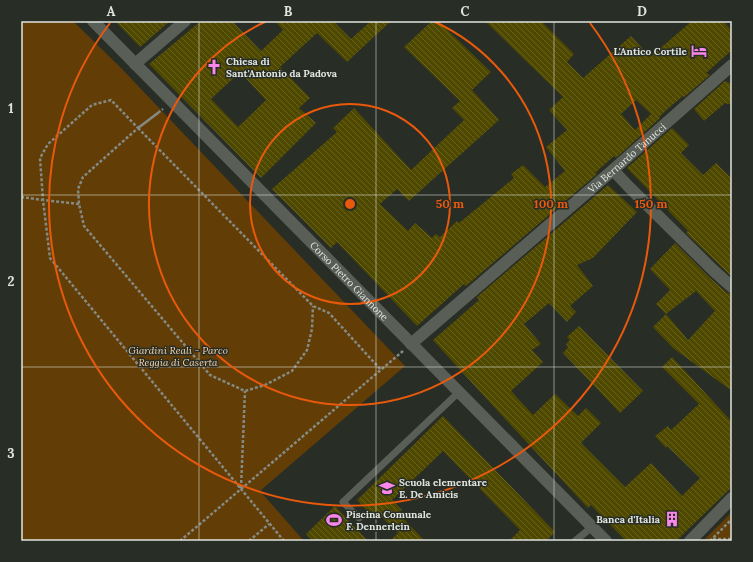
<svg xmlns="http://www.w3.org/2000/svg" width="753" height="562" viewBox="0 0 753 562" font-family="Lora,serif">
<style>
.park{fill:#623e06}
.building{fill:url(#building-back-hatch);fill-rule:evenodd}
.lines{fill:none;stroke-linecap:round;stroke-linejoin:round}
.path{stroke:#868a84;stroke-width:2.5;stroke-dasharray:3 2;stroke-linecap:butt}
.lane{stroke:#595f57;stroke-width:7}
.street{stroke:#595f57;stroke-width:12}
.grid{fill:none;stroke:#e1e5e0;stroke-width:1;stroke-opacity:0.55}
.ring{fill:none;stroke:#e8590c;stroke-width:2}
.labels{text-anchor:middle;stroke-width:3;stroke-linejoin:round;paint-order:stroke}
.poi-label{font-size:10px;font-weight:bold;fill:#e1e5e0;stroke:#282d26;text-anchor:start}
.street-label{font-size:10px;fill:#e1e5e0;stroke:#282d26}
.park-label{font-size:10px;font-style:italic;fill:#f9d4a9;stroke:#282d26}
.centre{fill:#e8590c;stroke:#282d26;stroke-width:2}
.ring-label{font-size:12px;text-anchor:middle;font-weight:bold;fill:#e8590c;stroke:#282d26;stroke-width:3;stroke-linejoin:round;paint-order:stroke}
.neatline{fill:none;stroke:#e1e5e0;stroke-width:1.5}
.grid-label{font-size:13px;text-anchor:middle;font-weight:bold;fill:#e1e5e0}
</style>
<defs>
<pattern id="building-back-hatch" width="6" height="6" patternUnits="userSpaceOnUse"><rect width="6" height="6" fill="#4f4900"/><path d="M-1 5l2 2M0 0l6 6M5-1l2 2" fill="none" stroke="#686325"/></pattern>
</defs>
<rect width="100%" height="100%" fill="#282d26"/>
<path class="park" d="M21 21H73L121 68 405 366 260 491 304 541H21Z
M732 512V541H703Z"/>
<path class="building" d="M115 21H170L140 47Z
M201 21H232L261 51 283 30 275 21H333L351 39 371 21H391L347 62 317 33 280 67 310 98 299 108 316 123 261 178 149 64ZM240 72 266 100 238 127 211 99Z
M432 21H438L491 72 472 90 499 120 409 201 397 189 380 204 408 231 415 223 432 238 436 234 440 237 457 221 459 223 514 178 511 174 523 165 545 187 565 171 546 147 567 130 549 110 563 97 485 21H541L574 54 567 62 583 78 631 36 650 57 692 21H723L732 31V50L706 73 710 75 684 97 683 96 671 106 659 117 660 118 616 158 614 156 595 173 597 174 466 286 464 284 417 326 337 242 331 248 272 189 337 132 333 128 354 108 411 170 464 120 452 108 460 101 404 47ZM636 100 651 114 635 130 621 114Z
M725 81 732 84V105L725 103 704 121 694 109Z
M672 128 689 145 681 153 703 175 716 163 732 179V277L686 233 688 231 627 168Z
M608 185 637 212 593 258 577 265 593 286 570 306 576 312 567 322 549 303 524 324 541 344 532 350 543 362 511 391 533 415 555 394 578 416 586 408 601 423 581 443 625 487 651 463 682 496 700 478 667 446 666 448 655 436 668 426 671 430 699 404 662 367 672 357 732 422V487L676 541H626L591 505 588 508 483 395 433 340 479 300 477 297Z
M675 243 709 277 727 293 732 294V391L673 348 653 327 666 314 656 304 670 290 650 269ZM696 291 715 311 688 340 666 314Z
M579 326 643 391 620 413 563 353 568 347 566 344 570 340 567 337Z
M443 416 555 532 546 541H509L520 530 443 451 392 500 402 510 398 513 425 541H390L398 533 379 514 374 518 357 500Z
M335 506 368 541H313L306 534Z"/>
<g class="lines">
<path class="path" d="M158 113 138 128 163 109
M138 128 313 306 329 313 381 370
M21 197 43 200 50 258 284 541
M79 204 43 200 40 158 48 144 92 105 111 100 138 128 83 177 78 189 79 204 84 226 210 375 245 391 265 385 292 371 307 350 312 329 313 306
M241 488 245 391
M713 539H732
M180 541 403 351
M249 541 269 524
M710 541 732 519"/>
<path class="lane" d="M359 518 343 502 459 392
M575 541 592 527"/>
<g class="street">
<path id="s1" d="M93 21 606 541"/>
<path d="M135 64 185 21"/>
<path d="M613 170 629 187 714 271 732 287"/>
<path id="s2" d="M411 344 613 170 732 65"/>
<path d="M690 541 732 498"/>
</g>
</g>
<path class="grid" d="M199 21V541M376 21V541M554 21V541M21 195H732M21 367H732"/>
<g class="ring">
<circle cx="350" cy="204" r="100"/>
<path d="M433 21A201 201 0 1 1 267 21"/>
<path d="M590 23A301 301 0 1 1 110 23"/>
</g>
<defs>
<symbol id="hotel-bare" viewBox="-9 -9 18 18"><path d="M-6-4.5h1.5V1H6V5H4.5V3h-9V5H-6ZM-4 0a1.8 1.8 0 1 1 3.6 0ZM.5 0V-2.5h3Q6-2.5 6 0Z" fill="#f987e9" stroke="#282d26" stroke-width="2.5" paint-order="stroke"/></symbol>
<symbol id="church-bare" viewBox="-9 -9 18 18"><path d="M-1.2-6h2.4v3.5h3.3v2.4h-3.3V6h-2.4V-.1h-3.3v-2.4h3.3Z" fill="#f987e9" stroke="#282d26" stroke-width="2.5" paint-order="stroke"/></symbol>
<symbol id="school-bare" viewBox="-9 -9 18 18"><path d="M0-5L7-2L0 1L-7-2ZM-4 1L0 2.5L4 1V4Q0 6-4 4Z" fill="#f987e9" stroke="#282d26" stroke-width="2.5" paint-order="stroke"/></symbol>
<symbol id="building-bare" viewBox="-9 -9 18 18"><path d="M-4-6H4V6H1V3H-1V6H-4ZM-2.5-4.3h1.7v1.8h-1.7ZM.8-4.3h1.7v1.8H.8ZM-2.5-1h1.7V.8h-1.7ZM.8-1h1.7V.8H.8Z" fill="#f987e9" stroke="#282d26" stroke-width="2.5" paint-order="stroke"/></symbol>
<symbol id="stadium-bare" viewBox="-9 -9 18 18"><path d="M0-5a6.5 5 0 1 0 0 10a6.5 5 0 1 0 0-10ZM-3.5-1.8h7v3.6h-7Z" fill="#f987e9" stroke="#282d26" stroke-width="2.5" paint-order="stroke"/></symbol>
</defs>
<g fill-rule="evenodd">
<use href="#hotel-bare" x="688" y="40" width="22" height="22"/>
<use href="#church-bare" x="203" y="56" width="22" height="22"/>
<use href="#school-bare" x="376" y="477" width="22" height="22"/>
<use href="#building-bare" x="661" y="508" width="22" height="22"/>
<use href="#stadium-bare" x="323" y="509" width="22" height="22"/>
</g>
<g class="labels">
<g class="poi-label">
<text x="687" y="55" text-anchor="end">L'Antico Cortile</text>
<text x="226" y="65">Chiesa di<tspan x="226" dy="12">Sant'Antonio da Padova</tspan></text>
<text x="399" y="486">Scuola elementare<tspan x="399" dy="12">E. De Amicis</tspan></text>
<text x="346" y="518">Piscina Comunale<tspan x="346" dy="12">F. Dennerlein</tspan></text>
<text x="660" y="523" text-anchor="end">Banca d'Italia</text>
</g>
<g class="street-label">
<text dy="4" stroke="none"><textPath href="#s2" startOffset="285">Via Bernardo Tanucci</textPath></text>
<text dy="4" stroke="none"><textPath href="#s1" startOffset="365">Corso Pietro Giannone</textPath></text>
</g>
<g class="park-label">
<text x="178" y="354">Giardini Reali - Parco<tspan x="178" dy="12">Reggia di Caserta</tspan></text>
</g>
</g>
<circle cx="350" cy="204" r="6" class="centre"/>
<g class="ring-label">
<text x="450" y="208">50 m</text>
<text x="551" y="208">100 m</text>
<text x="651" y="208">150 m</text>
</g>
<rect width="753" height="562" fill="none" stroke="#282d26" stroke-width="44"/>
<rect x="22" y="22" width="709" height="518" class="neatline"/>
<g class="grid-label">
<text x="111" y="16">A</text>
<text x="288" y="16">B</text>
<text x="465" y="16">C</text>
<text x="642" y="16">D</text>
<text x="11" y="113">1</text>
<text x="11" y="286">2</text>
<text x="11" y="458">3</text>
</g>
</svg>
